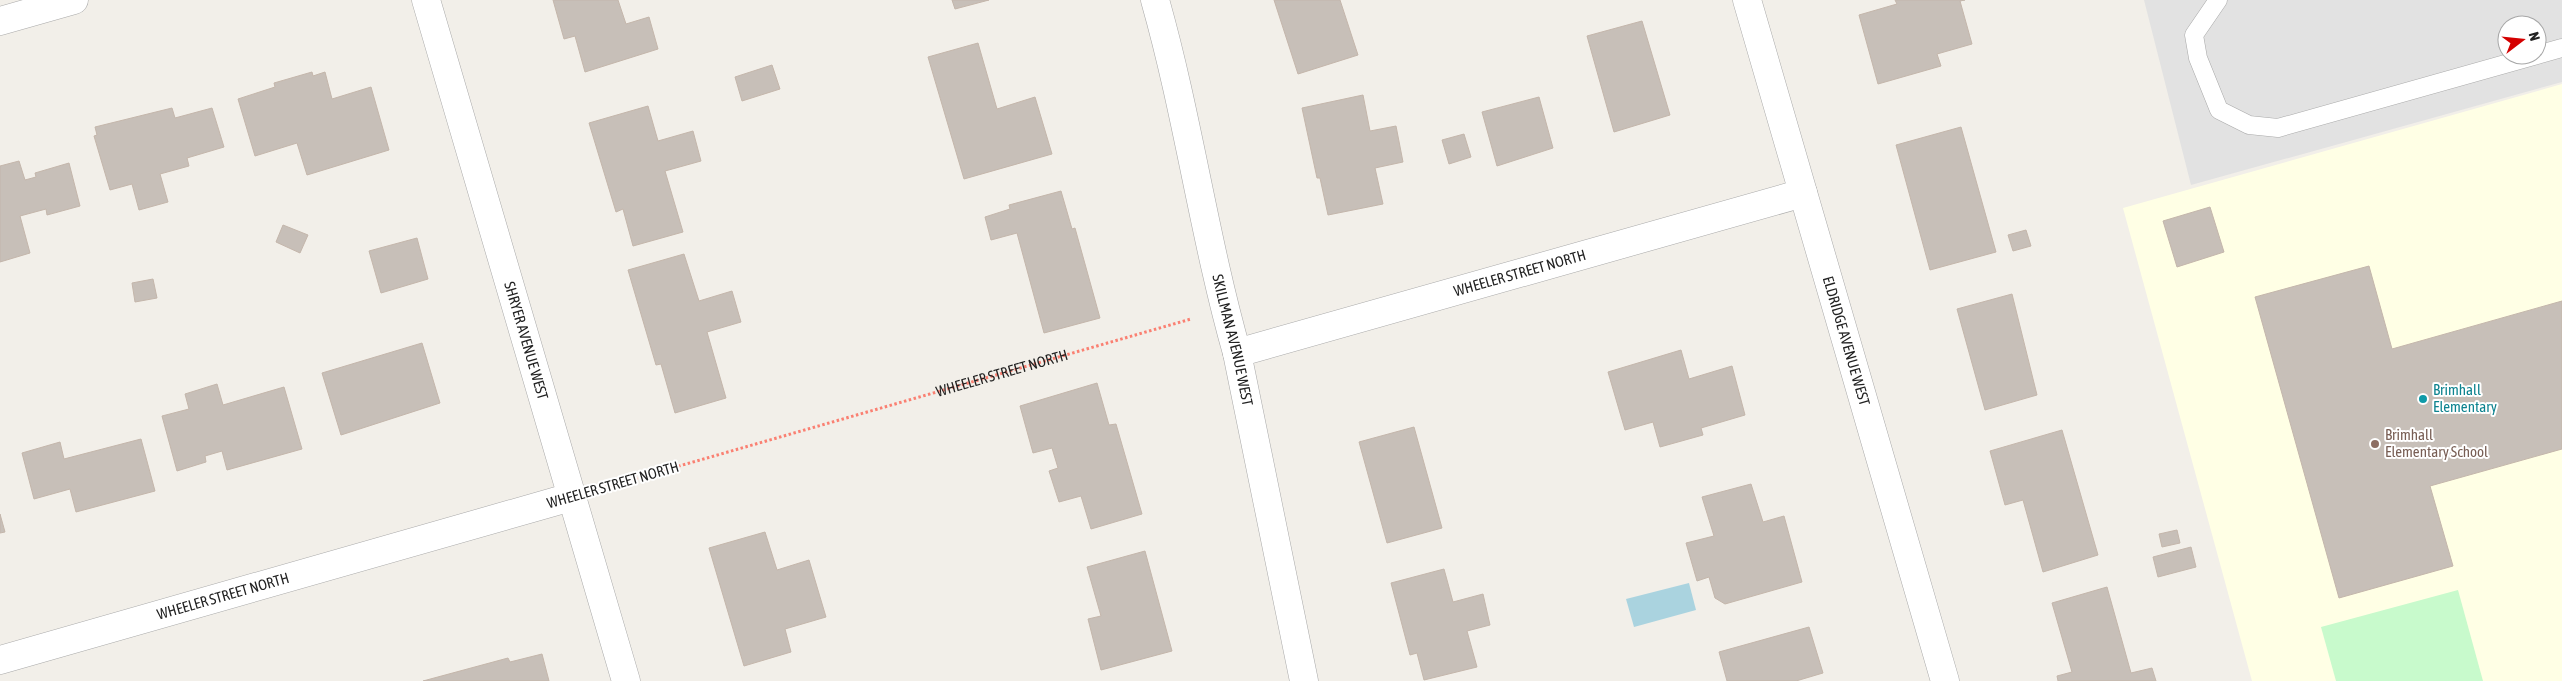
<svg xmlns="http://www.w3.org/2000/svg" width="2562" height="681" viewBox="0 0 2562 681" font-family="'Asap Condensed',sans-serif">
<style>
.education{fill:#ffffe5}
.park{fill:#c8facc}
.parking{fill:#e2e2e2;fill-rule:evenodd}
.water{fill:#aad3df}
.building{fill:#c7bfb8;stroke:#c4b6ab}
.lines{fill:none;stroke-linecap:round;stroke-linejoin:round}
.lane-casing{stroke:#a9a9a9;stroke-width:19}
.street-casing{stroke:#a9a9a9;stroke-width:29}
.path{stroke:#fa8072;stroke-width:3;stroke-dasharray:2.5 2.5;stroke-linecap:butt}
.lane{stroke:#fff;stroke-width:18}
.street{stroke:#fff;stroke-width:28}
.culture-dot{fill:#0f9aa8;stroke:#fff;stroke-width:2}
.education-dot{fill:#8d6e63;stroke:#fff;stroke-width:2}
.labels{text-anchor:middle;stroke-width:4;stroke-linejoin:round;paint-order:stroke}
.street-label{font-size:15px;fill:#222;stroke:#fff}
.culture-label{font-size:15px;fill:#0d838f;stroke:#fff;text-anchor:start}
.education-label{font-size:15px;fill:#785e54;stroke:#fff;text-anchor:start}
</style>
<rect width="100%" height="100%" fill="#f2efe9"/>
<path class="education" d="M2562 84V681H2252L2123 208Z"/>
<path class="park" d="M2458 590 2483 681H2336L2321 627Z"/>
<path class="parking" d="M2144 0H2562V82L2191 185ZM2507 25H2537V55H2507Z"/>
<path class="water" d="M1689 583 1696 610 1634 627 1626 599Z"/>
<path class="building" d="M553 0H618L626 24 649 17 658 49 585 72 575 36 564 39Z
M952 0H989L955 9Z
M1274 0H1340L1358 55 1298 74Z
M1895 0H1965L1960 1 1972 44 1937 54 1941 66 1878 84 1859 15 1897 4Z
M1642 21 1670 115 1614 132 1587 36Z
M978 43 997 109 1035 97 1052 154 964 179 928 57Z
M772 65 780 89 742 101 735 77Z
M312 72 313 76 325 72 332 99 371 87 389 150 307 175 297 143 255 156 238 99 275 87 274 83Z
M1363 95 1370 131 1396 126 1403 162 1375 168 1383 204 1328 215 1320 178H1317L1302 108Z
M1539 97 1553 148 1497 166 1482 112Z
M648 106 658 141 693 131 701 161 665 171 683 232 633 246 623 209 616 212 589 123Z
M172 108 175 118 212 108 224 147 187 158 189 166 160 174 168 202 139 210 132 184 110 190 94 136 97 135 95 127Z
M1961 127 1996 252 1930 270 1896 145Z
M1464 134 1471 157 1449 164 1442 140Z
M19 161 25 180 36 177 35 173 69 163 80 206 47 215 46 209 20 216 30 253 0 262V166Z
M1061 191 1072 229 1075 228 1100 318 1044 333 1017 233 991 240 985 217 1010 209 1009 205Z
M2210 207 2224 252 2177 267 2163 221Z
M283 225 308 235 300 253 276 242Z
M2026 230 2031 246 2013 251 2008 235Z
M417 238 428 279 381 293 369 251Z
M684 254 699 301 732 291 741 322 707 332 726 398 675 413 661 364 656 365 628 270Z
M2369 266 2392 349 2562 301V449L2430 486 2453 566 2339 598 2255 297Z
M153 279 157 298 135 302 132 283Z
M2012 294 2037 395 1985 410 1957 309Z
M422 343 440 403 341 435 322 373Z
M1681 350 1689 379 1732 366 1745 415 1701 428 1703 435 1660 447 1653 422 1625 430 1608 372Z
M1097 383 1109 425 1116 424 1142 514 1091 529 1081 496 1059 502 1049 471 1058 468 1052 448 1033 453 1020 406Z
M217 384 223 405 284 387 302 449 227 470 222 451 205 456 206 462 177 471 162 416 189 409 185 394Z
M1414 427 1442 528 1387 543 1359 442Z
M2062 430 2098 555 2043 572 2023 500 2005 505 1990 451Z
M141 439 155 491 76 512 70 489 34 499 22 453 60 442 64 459Z
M1751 484 1763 522 1784 516 1802 582 1725 604 1715 598 1709 577 1697 581 1686 543 1714 536 1702 497Z
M0 514 5 532 0 533Z
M2177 530 2180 543 2162 547 2159 534Z
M765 532 777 570 809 560 826 617 785 629 791 652 744 666 709 548Z
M2191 547 2196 567 2158 577 2153 557Z
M1145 551 1172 651 1101 670 1088 619 1101 616 1087 567Z
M1444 569 1453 602 1483 594 1490 625 1467 631 1477 667 1424 680 1417 653 1410 655 1391 583Z
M2107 587 2131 673 2152 668 2156 681H2058L2057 676 2072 672 2052 603Z
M1809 627 1823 673 1796 681H1727L1719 652Z
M542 654 549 681H423L508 658 510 662Z"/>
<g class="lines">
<defs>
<path id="lane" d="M2218 0 2194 35 2198 58 2219 110 2249 125 2278 128 2562 48"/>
<g id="street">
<path id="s2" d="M426 0 626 681"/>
<path id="s3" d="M1155 0C1188 116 1204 237 1237 353L1304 681"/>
<path id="s4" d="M1747 0 1945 681"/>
<path d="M0 21 74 0"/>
<path id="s5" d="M1237 353 1803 193"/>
<path id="s6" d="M0 660 571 497"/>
</g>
</defs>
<use href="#lane" class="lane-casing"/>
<use href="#street" class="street-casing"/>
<path class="path" id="s1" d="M606 487 1191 319"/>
<use href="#lane" class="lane"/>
<use href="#street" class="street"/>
</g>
<circle class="culture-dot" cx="2423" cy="399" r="5"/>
<circle class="education-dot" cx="2375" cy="444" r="5"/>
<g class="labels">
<g class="street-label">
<text dy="5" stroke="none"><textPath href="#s5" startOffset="294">WHEELER STREET NORTH</textPath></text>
<text dy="5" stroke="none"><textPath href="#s3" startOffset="349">SKILLMAN AVENUE WEST</textPath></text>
<text dy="5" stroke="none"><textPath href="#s2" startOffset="355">SHRYER AVENUE WEST</textPath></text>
<text dy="5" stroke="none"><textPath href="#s4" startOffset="355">ELDRIDGE AVENUE WEST</textPath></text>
<text dy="5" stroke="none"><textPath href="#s1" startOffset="412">WHEELER STREET NORTH</textPath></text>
<text transform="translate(613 485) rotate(-16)" y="5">WHEELER STREET NORTH</text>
<text dy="5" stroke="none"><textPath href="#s6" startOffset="232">WHEELER STREET NORTH</textPath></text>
</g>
<g class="culture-label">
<text x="2433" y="395">Brimhall<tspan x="2433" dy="17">Elementary</tspan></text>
</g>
<g class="education-label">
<text x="2385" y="440">Brimhall<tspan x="2385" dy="17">Elementary School</tspan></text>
</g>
</g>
<g transform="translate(2522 40) rotate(74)"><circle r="24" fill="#ffffff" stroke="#a7a7a7"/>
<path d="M0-4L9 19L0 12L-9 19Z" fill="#d40000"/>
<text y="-8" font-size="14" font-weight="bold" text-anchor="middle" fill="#222222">N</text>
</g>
</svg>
